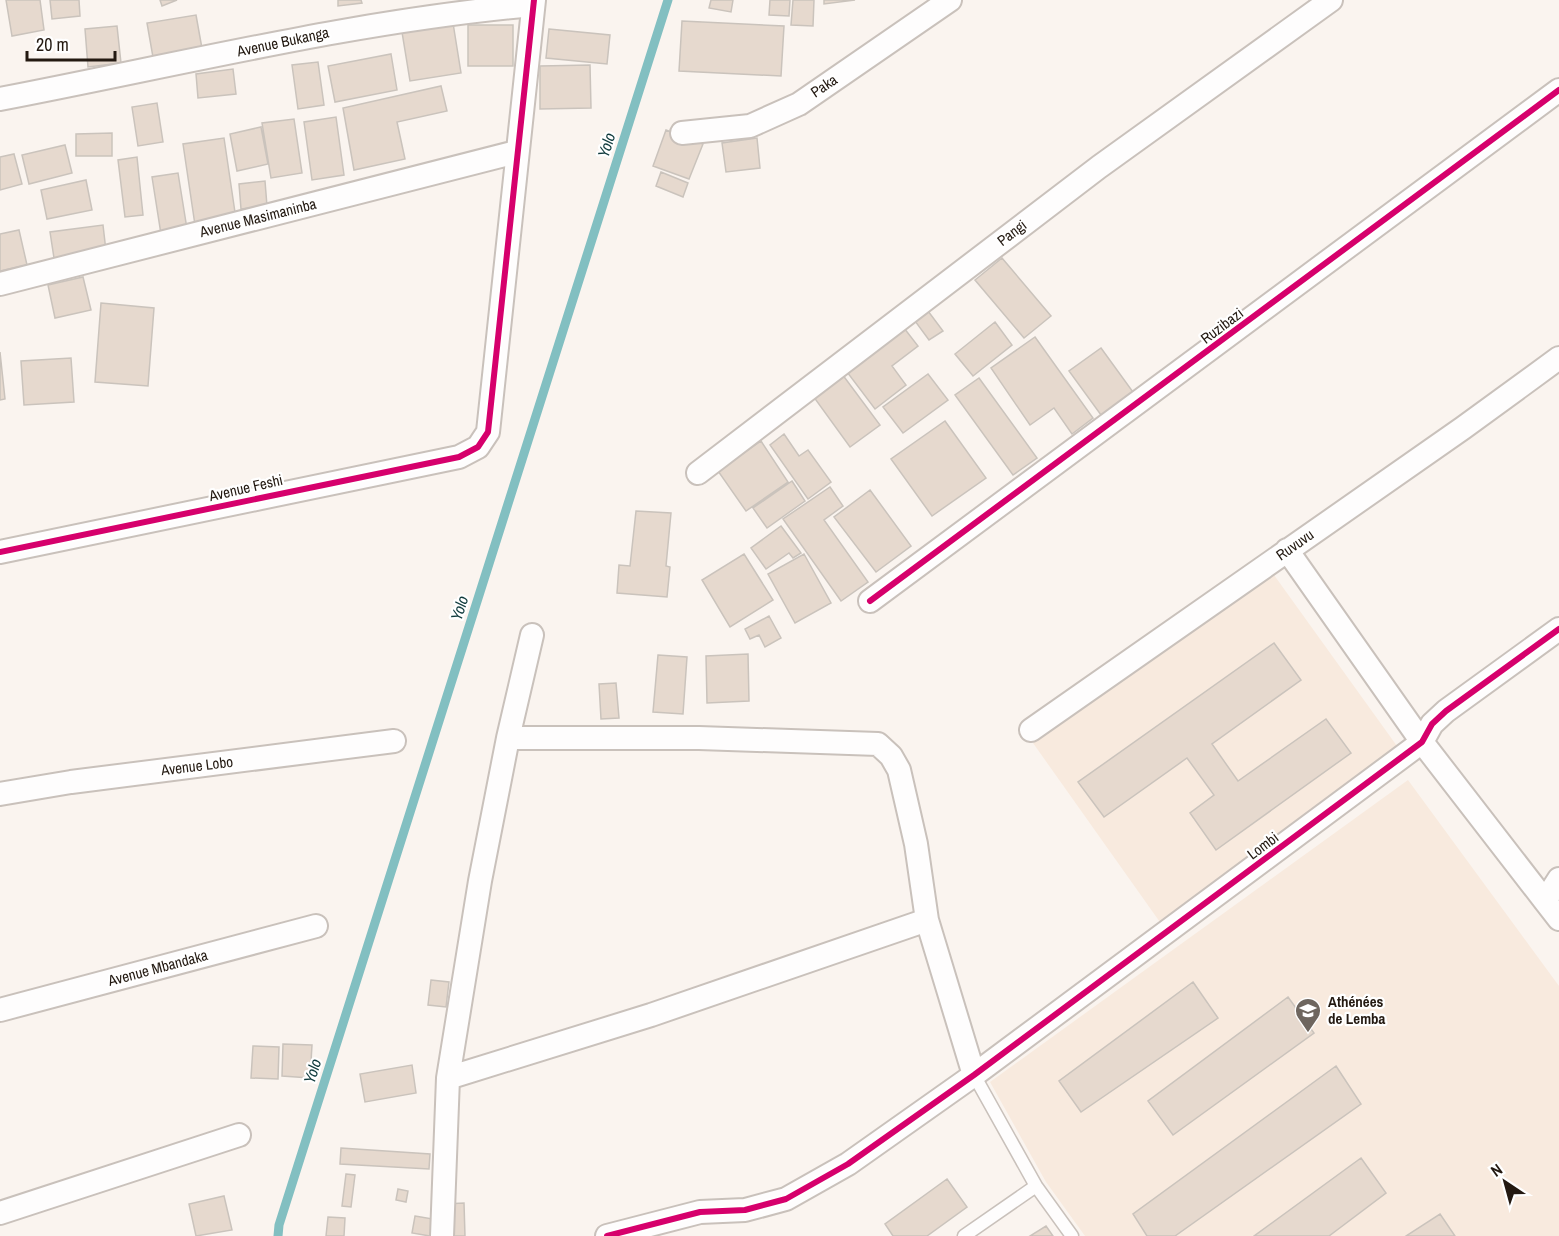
<svg xmlns="http://www.w3.org/2000/svg" width="1559" height="1236" viewBox="0 0 1559 1236" font-family="'Archivo Narrow',sans-serif">
<style>
.built{fill:#f8eade}
.lines{fill:none;stroke-linecap:round;stroke-linejoin:round}
.stream{stroke:#82bfc1;stroke-width:9}
.building{fill:#e6d9ce;stroke:#cac3bc;stroke-width:1.5}
.lane-casing{stroke:#c9c1bb;stroke-width:15}
.street-casing{stroke:#c9c1bb;stroke-width:26}
.lane{stroke:#fefdfd;stroke-width:12}
.street{stroke:#fefdfd;stroke-width:22}
.cycleway-casing{stroke:#fff;stroke-width:10}
.cycleway{stroke:#d6006c;stroke-width:6}
.labels{text-anchor:middle;stroke-width:4.5;stroke-linejoin:round;paint-order:stroke}
.street-label{font-size:15px;fill:#231911;stroke:#fff}
.poi-label{font-size:15px;font-weight:bold;fill:#231911;stroke:#fff;text-anchor:start}
.water-label{font-size:16px;font-style:italic;fill:#0f3a3c;stroke:#fff}
</style>
<rect width="100%" height="100%" fill="#faf4ef"/>
<path class="built" d="M1274 575 1402 753 1162 925 1033 743Z
M1408 780 1559 986V1236H1085L1046 1182 990 1082Z"/>
<g class="lines">
<path class="stream" d="M278 1236 279 1225 668 0"/>
</g>
<path class="building" d="M6 0H40L44 30 12 36Z
M50 0H79L80 16 52 19Z
M160 0H177L162 6Z
M338 0H361L362 3 338 6Z
M711 0H733L731 12 709 8Z
M770 0H790L789 16 769 15Z
M793 0H814L813 26 791 25Z
M824 0H855L824 4Z
M196 15 203 54 154 63 147 23Z
M682 21 784 26 781 76 679 71Z
M453 23 461 73 410 81 402 32Z
M468 25H513V66H468Z
M117 26 121 63 88 67 85 29Z
M549 29 610 35 607 64 546 58Z
M391 54 397 90 335 102 328 66Z
M318 62 324 105 298 109 292 65Z
M590 65 591 108 540 109V66Z
M233 69 236 94 198 98 196 74Z
M441 86 447 111 397 122 405 159 354 170 343 108Z
M157 103 163 142 138 146 132 107Z
M336 117 344 175 312 180 304 122Z
M294 119 302 173 271 178 262 123Z
M261 127 268 164 237 171 230 134Z
M666 130 703 144 689 179 653 166Z
M112 133V156H76V134Z
M224 138 236 219 195 225 183 144Z
M757 138 760 168 726 172 722 143Z
M65 145 72 173 29 184 22 155Z
M14 154 22 184 0 190V157Z
M137 157 143 215 125 217 118 160Z
M661 172 688 183 683 197 656 186Z
M178 173 187 229 161 234 152 177Z
M86 180 92 210 47 219 41 190Z
M265 181 267 206 241 209 239 184Z
M103 225 106 251 54 258 50 232Z
M19 230 27 265 0 271V234Z
M1002 258 1051 316 1024 338 975 280Z
M83 277 91 310 55 318 48 285Z
M101 303 154 308 148 386 95 382Z
M928 311 943 331 929 340 915 321Z
M995 322 1012 345 973 376 955 354Z
M904 328 918 346 892 366 906 385 875 409 847 372Z
M1035 337 1093 418 1072 434 1054 408 1030 425 991 368Z
M1101 348 1133 392 1101 415 1069 371Z
M0 352 5 399 0 400Z
M71 358 74 402 24 405 21 361Z
M842 374 880 425 850 447 813 396Z
M928 374 948 400 903 433 883 407Z
M979 378 1037 458 1013 475 955 395Z
M945 421 986 478 932 516 891 459Z
M784 434 799 456 808 450 831 482 808 499 770 445Z
M761 441 788 482 746 511 718 471Z
M792 481 805 501 767 528 753 508Z
M830 487 843 506 824 520 868 582 841 601 783 519Z
M870 490 911 546 876 572 834 517Z
M636 511 671 513 666 566 670 567 667 597 617 593 619 565 630 566Z
M781 526 801 553 793 558 789 553 766 569 751 548Z
M744 554 773 600 730 627 702 580Z
M804 554 831 603 795 623 768 574Z
M769 616 781 638 765 647 759 635 750 639 745 629Z
M1274 643 1301 680 1212 744 1238 781 1326 719 1351 753 1216 850 1190 813 1214 795 1187 758 1104 817 1078 782Z
M748 654 749 701 707 703 706 656Z
M658 655 687 657 683 714 653 712Z
M616 683 619 718 601 719 599 684Z
M431 980 449 982 446 1007 428 1005Z
M1193 982 1218 1018 1081 1112 1059 1081Z
M1288 997 1314 1033 1173 1135 1148 1101Z
M283 1044 312 1045 310 1078 282 1076Z
M253 1046 279 1047 278 1079 251 1078Z
M412 1065 416 1093 365 1102 360 1074Z
M1336 1066 1361 1104 1175 1236H1147L1133 1214Z
M341 1148 430 1154 429 1169 340 1164Z
M1361 1158 1386 1193 1329 1236H1254Z
M346 1174 355 1175 351 1207 342 1206Z
M947 1179 967 1207 927 1236H893L885 1224Z
M398 1189 408 1191 406 1202 396 1200Z
M224 1196 232 1230 196 1236 189 1204Z
M464 1203 465 1236H445L444 1204Z
M1440 1214 1455 1236H1406Z
M415 1216 433 1219 430 1236 412 1233Z
M328 1217 345 1218 344 1236H326Z
M1046 1226 1053 1236H1030Z"/>
<g class="lines">
<defs>
<path id="lane" d="M974 1075 1036 1186 1072 1236
M964 1236 1036 1186"/>
<path id="street" d="M0 99C178 65 353 21 533 5
M682 133 750 126 799 104 950 0
M0 284 516 152
M698 473 1099 167 1331 0
M1287 550 1422 742 1545 901
M0 552 459 457 478 447 488 432 534 0
M870 601 1559 90
M1031 730 1463 428 1559 358
M508 738H699L878 744 891 756 899 770 916 844 927 920 974 1075
M0 794 71 782 394 741
M1559 879 1545 901 1559 919
M0 1010 316 926
M448 1078 651 1015 927 920
M0 1213 239 1135
M442 1236 448 1078 480 881 508 738 532 635
M607 1236 700 1212 745 1210 786 1199 848 1164 974 1075 1422 742 1432 724 1446 711 1559 629"/>
</defs>
<use href="#lane" class="lane-casing"/>
<use href="#street" class="street-casing"/>
<use href="#lane" class="lane"/>
<use href="#street" class="street"/>
<defs>
<path id="cycleway" d="M0 552 459 457 478 447 488 432 534 0
M870 601 1559 90
M607 1236 700 1212 745 1210 786 1199 848 1164 974 1075 1422 742 1432 724 1446 711 1559 629"/>
</defs>
<use href="#cycleway" class="cycleway-casing"/>
<use href="#cycleway" class="cycleway"/>
</g>
<defs>
<symbol id="school-pin" viewBox="-11 -11 22 30"><path d="M0 17L-7.5 6A9.5 9.5 0 1 1 7.5 6Z" fill="#6e665f" stroke="#fff"/><path d="M0-5L7-2L0 1L-7-2ZM-4 1L0 2.5L4 1V4Q0 6-4 4Z" fill="#fff"/></symbol>
</defs>
<g fill-rule="evenodd">
<use href="#school-pin" x="1293" y="996" width="30" height="40"/>
</g>
<g class="labels">
<g class="street-label">
<text transform="translate(283 42) rotate(-12)" y="5">Avenue Bukanga</text>
<text transform="translate(824 86) rotate(-34)" y="5">Paka</text>
<text transform="translate(258 218) rotate(-14)" y="5">Avenue Masimaninba</text>
<text transform="translate(1012 233) rotate(-37)" y="5">Pangi</text>
<text transform="translate(1222 326) rotate(-37)" y="5">Ruzibazi</text>
<text transform="translate(246 488) rotate(-13)" y="5">Avenue Feshi</text>
<text transform="translate(1295 545) rotate(-35)" y="5">Ruvuvu</text>
<text transform="translate(197 766) rotate(-7)" y="5">Avenue Lobo</text>
<text transform="translate(1263 846) rotate(-37)" y="5">Lombi</text>
<text transform="translate(158 968) rotate(-15)" y="5">Avenue Mbandaka</text>
</g>
<g class="poi-label">
<text x="1328" y="1007">Athénées<tspan x="1328" dy="17">de Lemba</tspan></text>
</g>
<g class="water-label">
<text transform="translate(606 145) rotate(-72)" y="6">Yolo</text>
<text transform="translate(459 608) rotate(-72)" y="6">Yolo</text>
<text transform="translate(312 1071) rotate(-72)" y="6">Yolo</text>
</g>
</g>
<g transform="translate(1505 1182) rotate(324)" stroke="#ffffff" stroke-width="4.5" paint-order="stroke">
<path d="M0-4.5L10 22L0 15L-10 22Z" fill="#231911"/>
<text y="-9" font-size="16" font-weight="bold" text-anchor="middle" fill="#231911">N</text>
</g>
<path d="M27 51v9h88v-9" fill="none" stroke="#231911" stroke-width="3"/>
<text x="36" y="51" font-size="18" fill="#231911" stroke="#ffffff" stroke-width="4.5" paint-order="stroke">20 m</text>
</svg>
